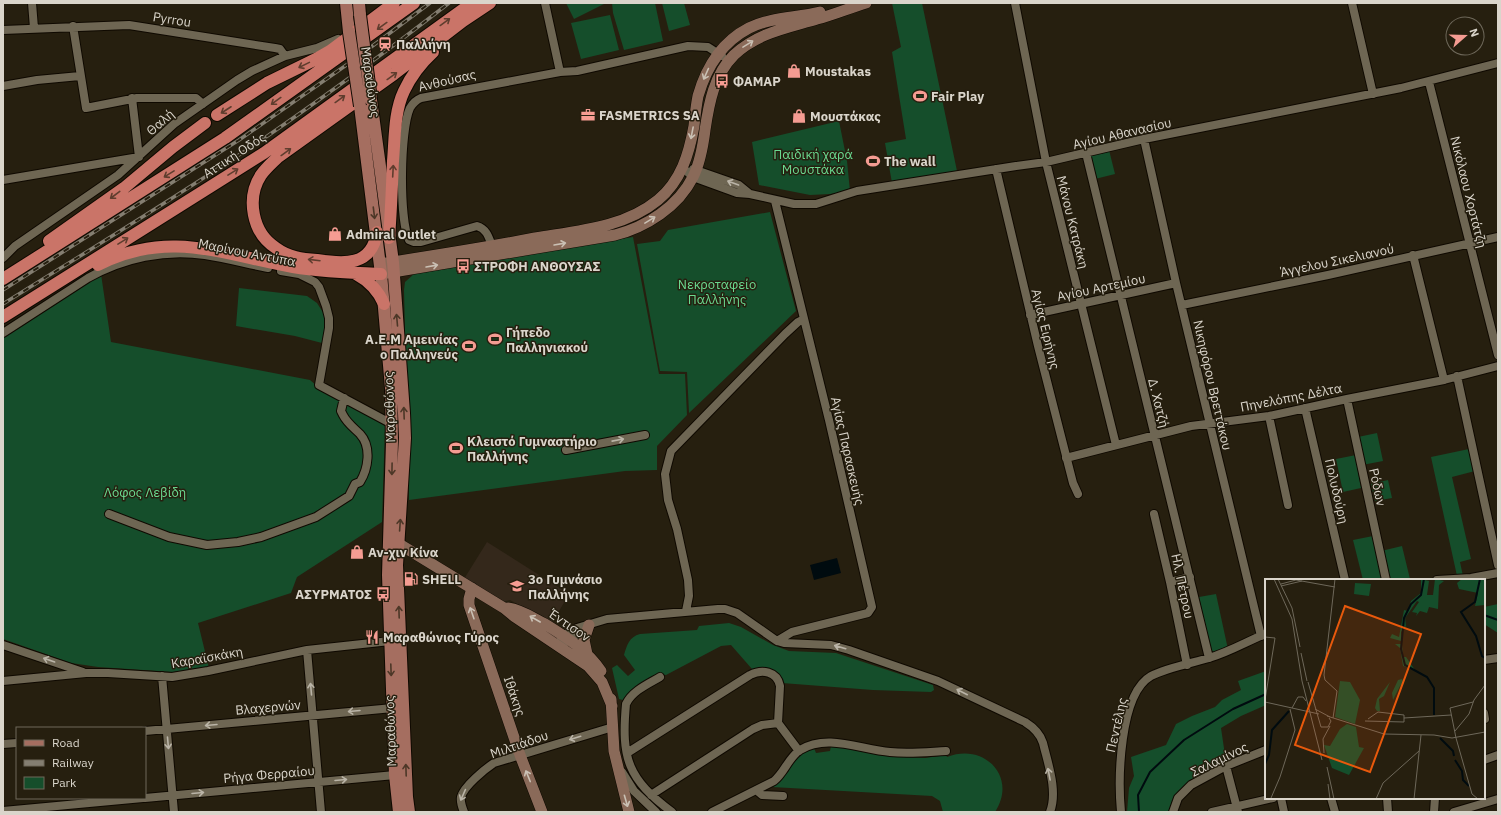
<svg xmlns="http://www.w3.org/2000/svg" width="1501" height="815" viewBox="0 0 1501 815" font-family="'IBM Plex Sans',sans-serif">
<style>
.education{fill:#34281b}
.green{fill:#154e2b}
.water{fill:#000b0f}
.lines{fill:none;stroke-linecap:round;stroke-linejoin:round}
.stream{stroke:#000b0f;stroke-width:2}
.street-casing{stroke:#0f0900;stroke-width:10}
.secondary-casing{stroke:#0f0900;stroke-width:12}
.primary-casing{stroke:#0f0900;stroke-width:14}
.highway-casing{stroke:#0f0900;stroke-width:14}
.street{stroke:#6e6653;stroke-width:8}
.secondary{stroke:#8a6a59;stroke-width:11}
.primary{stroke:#a56e60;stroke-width:12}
.highway{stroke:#ca7468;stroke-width:12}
.rail-casing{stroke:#847e71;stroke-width:3.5}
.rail{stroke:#261f0f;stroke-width:2;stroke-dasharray:6;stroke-linecap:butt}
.primary-bridge-casing{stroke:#0f0900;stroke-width:14;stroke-linecap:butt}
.primary-bridge{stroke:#a56e60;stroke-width:12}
.oneway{stroke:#5f3d2e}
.oneway2{stroke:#cac0b4}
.oneway3{stroke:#bab4a7}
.oneway4{stroke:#4c3727}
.labels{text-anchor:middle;stroke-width:3;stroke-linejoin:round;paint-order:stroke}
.street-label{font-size:13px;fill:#dad5cb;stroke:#261f0f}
.poi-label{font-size:13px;font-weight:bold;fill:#dad5cb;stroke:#261f0f;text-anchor:start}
.park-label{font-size:13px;fill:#6ada90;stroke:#261f0f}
.inset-river{fill:none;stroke:#000b0f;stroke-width:2}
.inset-road{fill:none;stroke:#6e685a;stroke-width:1}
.view{fill:#e8590c;fill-opacity:0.15;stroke:#e8590c;stroke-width:2}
.inset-edge{fill:none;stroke:#dad5cb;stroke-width:2}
</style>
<rect width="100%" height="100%" fill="#261f0f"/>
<path class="education" d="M487 542 569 594 552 623 510 600 502 602 464 579Z"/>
<path class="green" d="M566 3H606L574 19Z
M612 3H655L663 41 624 50 613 13Z
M662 3H684L690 25 669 31Z
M892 3H922L957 171 956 172 892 183 885 143 906 139 892 52 901 47Z
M610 15 619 50 581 59 571 23Z
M839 121 847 161 850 191 830 194 810 195 759 185 752 142Z
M1108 146 1115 174 1095 179 1087 150Z
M770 212 796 311 689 413 687 372 660 371 637 244 660 241 668 230Z
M633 237 659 374H685L687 415 657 446V470L625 471 409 500 404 290 405 282 414 274Z
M101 274 111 342 310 380 318 387 385 426 382 522 297 577 291 593 198 623 209 668 173 672 98 667 71 663 3 639V336Z
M239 288 307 296 317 303 324 314 325 326 322 343 295 336 236 326Z
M1377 433 1383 461 1357 466 1361 488 1343 492 1336 459 1361 454 1358 437Z
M1469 449 1475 471 1452 477 1471 559 1460 562 1463 576H1457L1431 457Z
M1388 480 1392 498 1375 501 1371 484Z
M1373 536 1377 552 1402 546 1410 579 1363 580 1353 540Z
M1216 594 1229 654 1213 659 1199 597Z
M1498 604V633L1484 624V607Z
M729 623 741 627 773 645 789 651 836 653 933 685 934 690 931 692 873 690 782 683C777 668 767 667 752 669L731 645 721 646 666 675 658 674 630 692 623 700 619 699 612 668 617 665 628 676 635 670 624 655C627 645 629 637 640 634L697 630 699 626Z
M1266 671V705L1241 716 1221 728 1226 762C1204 774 1174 784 1169 812H1127L1129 788 1134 776 1131 757 1166 745 1176 724 1192 716 1215 707 1222 700 1241 690 1238 681Z
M831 746 891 756 925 758 946 755 947 757C984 742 1018 777 995 812H943L940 801 932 796 772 787 789 771 790 765 794 757 814 748 816 753 830 751Z"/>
<path class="water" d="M837 558 841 573 814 580 810 565Z"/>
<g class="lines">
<path class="stream" d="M1484 615 1498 620
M1139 812 1138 795 1150 772 1184 740 1233 709 1266 694"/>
<defs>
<path id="street" d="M32 3 34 28
M545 3 560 72
M1015 3 1046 162 1116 445
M1352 3 1373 94
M73 26 86 108 137 98H196L203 104
M3 30 129 25 275 48 280 49 285 56
M1429 82 1498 355
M3 86 37 80 80 76
M1144 139 1176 283 1261 636
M1086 153 1209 658
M683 168 693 177 737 193 750 194 794 204H816L857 191 1016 166 1046 162 1144 139 1401 88 1498 63
M693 169 739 185 750 194
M996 169 1038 346 1073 483 1078 494
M3 180 139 157 132 98
M775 201 829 420 872 607 868 613 792 632 777 641
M492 246C489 238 487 229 477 226L421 242H414L409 240C399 219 400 130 410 108 413 103 416 100 421 98L560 72 577 71 688 46 708 47 722 56
M1413 255 1444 380
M3 258 15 246 118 175 174 124 237 80 252 71 285 56 317 48 338 39
M281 271 299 274 315 282 319 287 326 306 329 318V328L319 385 392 424
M1182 305 1328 275 1498 237
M1030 315 1176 283
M3 333 88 278C123 258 165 249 205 255 226 258 247 264 268 268
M1457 376 1498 565
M1347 399 1386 580
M1305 408 1345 580
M1269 416 1288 505
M566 450 645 435
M1066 458 1191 426 1269 416 1347 399 1444 380 1498 366
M109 514 169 537 207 545 238 542 261 537 316 517 349 496 355 484 360 482C368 469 372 447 360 434 354 428 347 423 343 415L341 411 344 398
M1154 514 1170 582 1187 665
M1437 580 1471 578 1498 573
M1170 582 1190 577
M686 611 689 596 688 580 677 529 668 500 665 474 671 451 785 334 798 322 804 319
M561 639 569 632 577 628 607 619 718 609H725L737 613 777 641 784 643 831 645 849 650 938 681 1025 722C1033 727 1040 733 1043 743 1048 764 1058 791 1050 812
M566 642 587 627
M3 645 83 672
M307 650 321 812
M1484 660 1498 658
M162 676 174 812
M660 677C648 684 632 691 626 704 621 759 628 779 672 812
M3 681 86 673H108L172 677 208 671 307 650 390 641
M1484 713 1485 719
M145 731 393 708
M3 744 17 743
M627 753 750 675C762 669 777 671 780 686L778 723 799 751
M1484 760 1498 755
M1226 766 1238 812
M622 772 634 791 656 812
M756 790 762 795 783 796
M651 795 753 729 762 725 778 723
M145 798 395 775
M1281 798 1284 812
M1331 798 1335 812
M1387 798 1388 812
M3 811 143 798
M464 812C462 807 460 802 461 797 464 786 485 769 494 763L613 727
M712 812 774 781C785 772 788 758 800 750 828 733 861 750 890 752 909 754 927 752 946 751
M1121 812C1118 780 1119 694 1151 676 1166 668 1192 663 1209 658 1229 652 1246 642 1265 634
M1173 812 1178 798 1191 785 1226 766 1266 750
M1212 812 1273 798
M1434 812 1435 798
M1454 812 1498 799"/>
<path id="secondary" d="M380 264C432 256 484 248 535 238 577 231 624 228 658 200 681 181 689 154 694 126 695 116 696 106 698 96 706 68 722 42 749 28 771 17 796 18 820 12
M381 274 615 235C646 227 678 207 693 177 700 163 703 146 705 130 709 103 714 75 734 55 757 33 787 28 817 19 833 15 849 8 866 3
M391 539 504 608 515 617 588 666 602 682 612 706
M472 588 469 599V605L520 755 542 812
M508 608C522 610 533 618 545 624 566 637 587 650 601 671
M587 654 584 640 589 625
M611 699 614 751 629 812"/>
<path id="primary" d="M346 3 349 32
M359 3 360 15
M371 100 393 262 404 413 405 438 397 565 407 797 409 812
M360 106 381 274 391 388 392 442 388 575 395 775 399 812"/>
<path id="highway" d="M217 115 267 83 316 59 330 51 394 3
M377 232C372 267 343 264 317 260 302 259 288 257 276 248 252 233 246 198 261 175 266 168 272 163 278 157L394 74 463 21 490 3
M389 238C391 212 392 186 393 161 395 138 394 112 404 91 411 76 421 63 433 52
M49 241 124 188 173 147 205 123
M98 265C168 229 221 254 293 267 322 272 352 273 381 274
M356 274C369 281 378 290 384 304
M3 279 225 138 414 3
M3 317 264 153 472 3"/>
</defs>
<use href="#street" class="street-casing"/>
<use href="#secondary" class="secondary-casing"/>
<use href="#primary" class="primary-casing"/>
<use href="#highway" class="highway-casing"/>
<use href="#street" class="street"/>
<use href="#secondary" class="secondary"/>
<use href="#primary" class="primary"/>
<use href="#highway" class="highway"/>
<defs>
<path id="rail" d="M3 290 239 140 355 59 430 3
M3 304C91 249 180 195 266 137 328 94 390 49 449 3"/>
</defs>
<use href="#rail" class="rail-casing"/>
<use href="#rail" class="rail"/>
<defs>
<path id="primary-bridge" d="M360 15 371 100
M349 32 360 106"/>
</defs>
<use href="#primary-bridge" class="primary-bridge-casing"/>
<use href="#primary-bridge" class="primary-bridge"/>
</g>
<defs><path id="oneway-shaft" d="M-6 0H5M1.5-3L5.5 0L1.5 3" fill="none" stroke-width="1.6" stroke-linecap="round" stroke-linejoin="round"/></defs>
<g class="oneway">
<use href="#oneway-shaft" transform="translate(445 22) rotate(-36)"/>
<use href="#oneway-shaft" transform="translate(382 26) rotate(144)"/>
<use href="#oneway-shaft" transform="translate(304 65) rotate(154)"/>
<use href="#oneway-shaft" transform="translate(392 76) rotate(-36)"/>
<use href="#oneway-shaft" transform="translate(340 99) rotate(-36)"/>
<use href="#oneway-shaft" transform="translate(276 101) rotate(144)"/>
<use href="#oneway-shaft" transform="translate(226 110) rotate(147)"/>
<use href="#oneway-shaft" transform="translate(286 152) rotate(-36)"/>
<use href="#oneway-shaft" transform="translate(393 171) rotate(-87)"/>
<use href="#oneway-shaft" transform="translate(233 172) rotate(-32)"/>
<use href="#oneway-shaft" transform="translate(169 174) rotate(148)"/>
<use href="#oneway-shaft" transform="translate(115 195) rotate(143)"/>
<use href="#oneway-shaft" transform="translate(123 241) rotate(-32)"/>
<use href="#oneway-shaft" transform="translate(314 260) rotate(-173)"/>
</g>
<g class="oneway2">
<use href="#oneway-shaft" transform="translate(748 44) rotate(-32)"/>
<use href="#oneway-shaft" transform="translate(706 74) rotate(114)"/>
<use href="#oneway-shaft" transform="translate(692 133) rotate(101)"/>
<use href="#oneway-shaft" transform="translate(650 220) rotate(-31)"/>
<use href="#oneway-shaft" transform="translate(560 244) rotate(-10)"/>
<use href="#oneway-shaft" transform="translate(432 266) rotate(-10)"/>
<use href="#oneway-shaft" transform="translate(472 613) rotate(-109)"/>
<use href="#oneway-shaft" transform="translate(535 619) rotate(-150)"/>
<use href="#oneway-shaft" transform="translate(528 776) rotate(-112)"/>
<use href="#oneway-shaft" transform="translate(626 801) rotate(74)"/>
</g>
<g class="oneway3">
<use href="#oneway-shaft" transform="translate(733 183) rotate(-160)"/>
<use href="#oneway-shaft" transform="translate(618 440) rotate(-11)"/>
<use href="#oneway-shaft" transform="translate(840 647) rotate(-164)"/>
<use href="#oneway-shaft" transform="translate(49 660) rotate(-161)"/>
<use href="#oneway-shaft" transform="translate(311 689) rotate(-95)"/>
<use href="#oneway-shaft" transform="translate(962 692) rotate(-153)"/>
<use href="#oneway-shaft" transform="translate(354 711) rotate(175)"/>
<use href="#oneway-shaft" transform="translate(211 725) rotate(175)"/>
<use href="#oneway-shaft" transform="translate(575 738) rotate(163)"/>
<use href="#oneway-shaft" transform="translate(168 743) rotate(85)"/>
<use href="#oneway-shaft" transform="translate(1049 774) rotate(-101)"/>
<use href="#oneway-shaft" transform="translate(341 780) rotate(-5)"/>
<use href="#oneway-shaft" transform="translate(198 793) rotate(-5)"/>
<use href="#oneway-shaft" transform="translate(463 795) rotate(114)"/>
</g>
<g class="oneway4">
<use href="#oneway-shaft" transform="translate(374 213) rotate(83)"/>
<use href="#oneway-shaft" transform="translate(397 320) rotate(-95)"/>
<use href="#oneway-shaft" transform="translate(404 413) rotate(-92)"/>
<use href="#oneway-shaft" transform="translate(392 469) rotate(91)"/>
<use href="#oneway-shaft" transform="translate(400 525) rotate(-86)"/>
<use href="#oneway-shaft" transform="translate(399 612) rotate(-92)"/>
<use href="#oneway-shaft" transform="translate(391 670) rotate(88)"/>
<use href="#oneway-shaft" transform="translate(406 770) rotate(-92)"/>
</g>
<defs>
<symbol id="station-bare" viewBox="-9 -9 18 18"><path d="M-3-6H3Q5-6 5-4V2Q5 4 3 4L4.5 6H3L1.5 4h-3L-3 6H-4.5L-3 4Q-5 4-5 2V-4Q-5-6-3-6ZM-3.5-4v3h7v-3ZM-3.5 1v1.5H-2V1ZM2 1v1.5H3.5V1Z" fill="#f59c92" stroke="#261f0f" stroke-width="2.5" paint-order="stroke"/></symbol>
<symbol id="shop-bare" viewBox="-9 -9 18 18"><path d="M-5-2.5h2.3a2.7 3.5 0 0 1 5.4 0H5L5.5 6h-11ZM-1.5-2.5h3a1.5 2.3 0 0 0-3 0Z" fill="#f59c92" stroke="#261f0f" stroke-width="2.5" paint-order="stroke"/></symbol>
<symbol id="bus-bare" viewBox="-9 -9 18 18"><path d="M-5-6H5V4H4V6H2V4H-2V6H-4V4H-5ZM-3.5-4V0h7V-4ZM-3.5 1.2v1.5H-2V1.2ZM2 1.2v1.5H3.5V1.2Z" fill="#f59c92" stroke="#261f0f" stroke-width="2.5" paint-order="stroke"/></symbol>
<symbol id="stadium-bare" viewBox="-9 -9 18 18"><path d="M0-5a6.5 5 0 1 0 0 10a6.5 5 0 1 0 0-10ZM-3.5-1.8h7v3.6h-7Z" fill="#f59c92" stroke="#261f0f" stroke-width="2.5" paint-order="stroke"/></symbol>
<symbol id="office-bare" viewBox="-9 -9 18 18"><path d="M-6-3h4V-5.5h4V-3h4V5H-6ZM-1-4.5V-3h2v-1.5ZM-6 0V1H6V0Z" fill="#f59c92" stroke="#261f0f" stroke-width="2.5" paint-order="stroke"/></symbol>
<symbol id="fuel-bare" viewBox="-9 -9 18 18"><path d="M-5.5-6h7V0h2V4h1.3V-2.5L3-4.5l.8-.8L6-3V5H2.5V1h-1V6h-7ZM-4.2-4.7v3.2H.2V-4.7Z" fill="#f59c92" stroke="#261f0f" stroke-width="2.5" paint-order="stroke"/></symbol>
<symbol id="school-bare" viewBox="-9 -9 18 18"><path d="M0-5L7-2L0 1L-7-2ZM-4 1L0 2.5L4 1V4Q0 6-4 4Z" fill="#f59c92" stroke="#261f0f" stroke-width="2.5" paint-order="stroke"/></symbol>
<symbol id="restaurant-bare" viewBox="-9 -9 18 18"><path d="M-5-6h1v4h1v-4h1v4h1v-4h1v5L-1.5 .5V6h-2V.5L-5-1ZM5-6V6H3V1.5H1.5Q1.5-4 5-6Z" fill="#f59c92" stroke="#261f0f" stroke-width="2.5" paint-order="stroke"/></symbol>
</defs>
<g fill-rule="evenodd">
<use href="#station-bare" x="375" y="34" width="20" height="20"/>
<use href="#shop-bare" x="784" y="61" width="20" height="20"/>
<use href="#bus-bare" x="712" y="71" width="20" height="20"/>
<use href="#stadium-bare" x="910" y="86" width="20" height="20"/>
<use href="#office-bare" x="578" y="105" width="20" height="20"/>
<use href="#shop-bare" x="789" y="106" width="20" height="20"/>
<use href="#stadium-bare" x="863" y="151" width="20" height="20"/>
<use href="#shop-bare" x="325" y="224" width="20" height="20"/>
<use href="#bus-bare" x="453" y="256" width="20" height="20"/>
<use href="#stadium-bare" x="485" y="329" width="20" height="20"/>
<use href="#stadium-bare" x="459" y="336" width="20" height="20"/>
<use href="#stadium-bare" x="446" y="438" width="20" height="20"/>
<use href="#shop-bare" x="347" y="542" width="20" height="20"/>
<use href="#fuel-bare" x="401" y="569" width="20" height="20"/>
<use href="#school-bare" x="507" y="576" width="20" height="20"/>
<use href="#bus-bare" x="373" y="584" width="20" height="20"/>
<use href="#restaurant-bare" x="362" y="627" width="20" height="20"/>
</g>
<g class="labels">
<g class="street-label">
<text transform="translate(172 19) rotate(9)" y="5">Pyrrou</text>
<text transform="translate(447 80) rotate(-13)" y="5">Ανθούσας</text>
<text transform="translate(371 82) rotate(82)" y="5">Μαραθώνος</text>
<text transform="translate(160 122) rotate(-41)" y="5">Θαλή</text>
<text transform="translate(1122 133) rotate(-13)" y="5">Αγίου Αθανασίου</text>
<text transform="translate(234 155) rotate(-33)" y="5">Αττική Οδός</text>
<text transform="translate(1469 192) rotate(76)" y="5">Νικόλαου Χορτάτζη</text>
<text transform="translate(1073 222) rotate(76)" y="5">Μάνου Κατράκη</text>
<text transform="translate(247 252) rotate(11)" y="5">Μαρίνου Αντύπα</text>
<text transform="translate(1337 260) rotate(-12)" y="5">Άγγελου Σικελιανού</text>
<text transform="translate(1101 287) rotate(-12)" y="5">Αγίου Αρτεμίου</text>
<text transform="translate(1046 329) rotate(76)" y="5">Αγίας Ειρήνης</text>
<text transform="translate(1213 385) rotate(77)" y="5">Νικηφόρου Βρεττάκου</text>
<text transform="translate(1291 397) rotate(-11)" y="5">Πηνελόπης Δέλτα</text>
<text transform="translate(1159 403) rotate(76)" y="5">Δ. Χατζή</text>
<text transform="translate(389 407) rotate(-92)" y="5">Μαραθώνος</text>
<text transform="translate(848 451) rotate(77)" y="5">Αγίας Παρασκευής</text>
<text transform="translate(1378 487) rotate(78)" y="5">Ρόδων</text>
<text transform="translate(1337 491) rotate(77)" y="5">Πολυδούρη</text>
<text transform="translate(1183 586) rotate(78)" y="5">Ηλ. Πέτρου</text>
<text transform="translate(570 625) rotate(34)" y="5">Έντισον</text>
<text transform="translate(207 657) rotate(-10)" y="5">Καραϊσκάκη</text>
<text transform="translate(515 696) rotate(71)" y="5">Ιθάκης</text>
<text transform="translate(268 707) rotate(-5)" y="5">Βλαχερνών</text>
<text transform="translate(1116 725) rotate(-77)" y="5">Πεντέλης</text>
<text transform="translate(390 731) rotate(-92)" y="5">Μαραθώνος</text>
<text transform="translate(519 744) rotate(-19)" y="5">Μιλτιάδου</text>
<text transform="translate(1219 759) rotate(-26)" y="5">Σαλαμίνος</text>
<text transform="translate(269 774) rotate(-5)" y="5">Ρήγα Φερραίου</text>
</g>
<g class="poi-label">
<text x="396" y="49">Παλλήνη</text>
<text x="805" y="76">Moustakas</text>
<text x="733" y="86">ΦΑΜΑΡ</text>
<text x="931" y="101">Fair Play</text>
<text x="599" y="120">FASMETRICS SA</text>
<text x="810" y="121">Μουστάκας</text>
<text x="884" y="166">The wall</text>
<text x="346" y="239">Admiral Outlet</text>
<text x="474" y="271">ΣΤΡΟΦΗ ΑΝΘΟΥΣΑΣ</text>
<text x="506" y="337">Γήπεδο<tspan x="506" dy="15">Παλληνιακού</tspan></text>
<text x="458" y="344" text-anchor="end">Α.Ε.Μ Αμεινίας<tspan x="458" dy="15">ο Παλληνεύς</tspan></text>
<text x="467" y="446">Κλειστό Γυμναστήριο<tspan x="467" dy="15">Παλλήνης</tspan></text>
<text x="368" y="557">Αν-χιν Κίνα</text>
<text x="422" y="584">SHELL</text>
<text x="528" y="584">3ο Γυμνάσιο<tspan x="528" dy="15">Παλλήνης</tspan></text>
<text x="372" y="599" text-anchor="end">ΑΣΥΡΜΑΤΟΣ</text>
<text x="383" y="642">Μαραθώνιος Γύρος</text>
</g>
<g class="park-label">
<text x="813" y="159">Παιδική χαρά<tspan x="813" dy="15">Μουστάκα</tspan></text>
<text x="717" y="289">Νεκροταφείο<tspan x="717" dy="15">Παλλήνης</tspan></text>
<text x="145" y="497">Λόφος Λεβίδη</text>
</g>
</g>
<g transform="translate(1265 579)">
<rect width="220" height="220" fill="#261f0f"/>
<path d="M156 0 164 2 162 16H168L170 0 179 2 174 6 173 30 164 28 162 34 155 32 151 37 152 34 147 33 154 23 152 22 140 39 141 47 136 53 138 78H141L150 91 138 87 135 69 130 65H136V62L125 59 127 55 134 58 139 31 143 32 146 22 156 14ZM197 0H220V26L210 27 213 14 194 10 192 4ZM90 4 106 5 104 17 89 15ZM137 100 139 104 135 107 128 121 127 114 133 101ZM75 102 85 103 95 121 90 145 70 138ZM125 103 119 117 114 120 115 132H112L110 129 112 120ZM82 145 91 148 94 168 99 169 84 196 67 189 59 166 65 167 75 150Z" fill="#154e2b"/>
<path class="inset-river" d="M159 0 156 16 146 25 139 39 136 70 140 86 162 98 169 109V136M215 0 210 23 196 33 211 57 217 77 220 79M175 159 188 172 189 177M190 181 197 192 198 201 204 207M0 185 4 176 7 151 24 132"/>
<path class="inset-road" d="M9 0 27 40 37 102 57 181M13 0 27 29 35 68M16 5 31 1 70 8M16 7 37 2M0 58 10 59 0 121M36 74 42 102M43 103 56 148H63L66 142 64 139M0 123 54 135M27 129 33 118H38L41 122M50 130 65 138M62 137 119 155 169 156 187 159 220 153M68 139 72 112 60 101 59 96 70 0M139 139 186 136M100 142 139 143V136L113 133 103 140M190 152 204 135 209 121 220 106M191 159 207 215 213 220M191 159 185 129 208 123M59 174 58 160 65 147M62 188 69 220M63 205 65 220M6 219 15 198 30 151 25 130M111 220 118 204 154 172M149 220 156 156"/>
<path class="view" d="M80 27 156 55 105 193 30 166Z"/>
<rect width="220" height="220" class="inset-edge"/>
</g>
<rect width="1501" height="815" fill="none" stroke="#dad5cb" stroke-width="8"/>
<rect x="16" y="727" width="130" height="72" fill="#261f0f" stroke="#6e685a"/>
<rect x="24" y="740" width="20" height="6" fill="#a56e60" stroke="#6e685a"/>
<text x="52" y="747" font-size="12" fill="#dad5cb">Road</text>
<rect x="24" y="760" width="20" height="6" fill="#847e71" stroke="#6e685a"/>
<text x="52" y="767" font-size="12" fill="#dad5cb">Railway</text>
<rect x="24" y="777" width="20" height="12" fill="#154e2b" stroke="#6e685a"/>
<text x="52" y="787" font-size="12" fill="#dad5cb">Park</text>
<g transform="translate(1465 36) rotate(70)"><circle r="19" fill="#261f0f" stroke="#6e685a"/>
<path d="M0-3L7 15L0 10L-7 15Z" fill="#f59c92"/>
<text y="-6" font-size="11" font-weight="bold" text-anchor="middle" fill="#dad5cb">N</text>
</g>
</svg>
